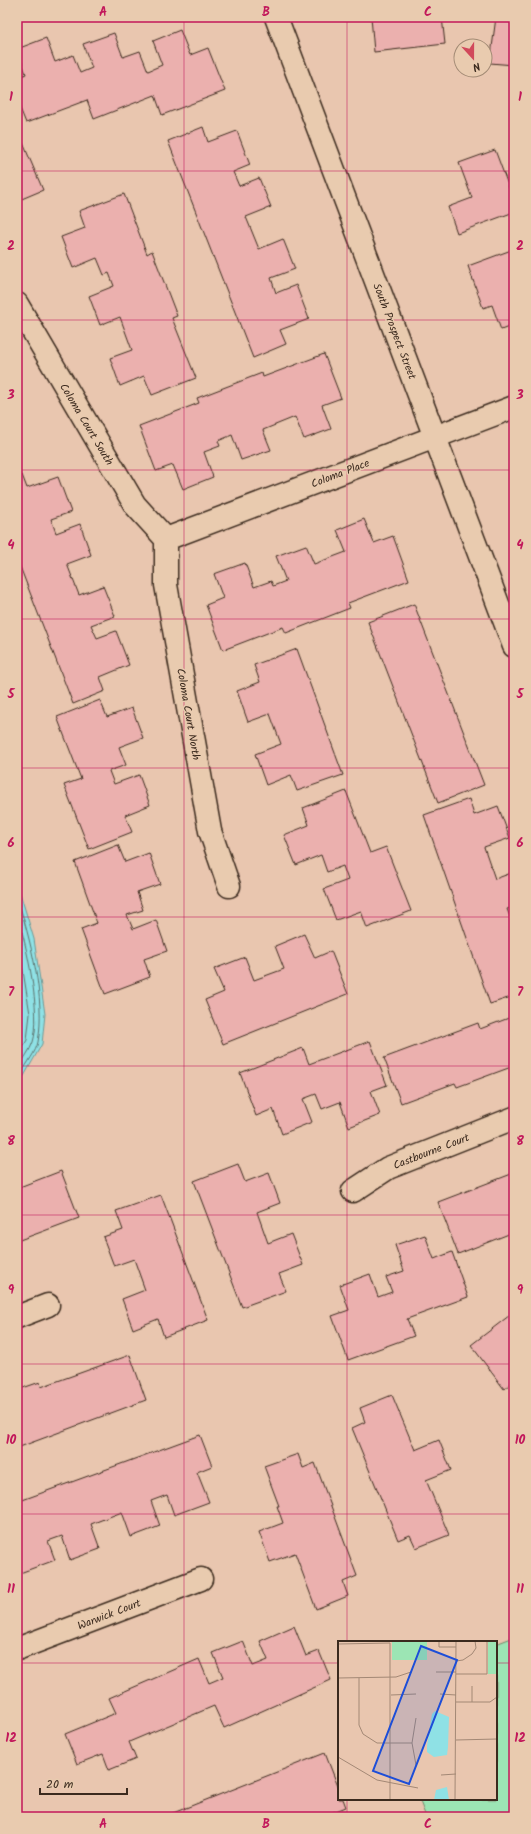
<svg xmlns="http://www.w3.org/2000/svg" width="531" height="1834" viewBox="0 0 531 1834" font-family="Kalam,sans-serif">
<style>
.green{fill:#9ce5b4;stroke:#6c8869}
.water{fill:#8fe1e5;stroke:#6d9895}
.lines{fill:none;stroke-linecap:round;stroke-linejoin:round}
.shore{stroke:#5d736e;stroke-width:1}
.building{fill:#ebb0ae;stroke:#3b2a1e}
.minor-casing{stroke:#3b2a1e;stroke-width:25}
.minor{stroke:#e9cbaf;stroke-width:22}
.grid{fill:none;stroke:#c2185b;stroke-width:1;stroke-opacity:0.55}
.labels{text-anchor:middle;stroke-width:3;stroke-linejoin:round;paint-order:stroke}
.street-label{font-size:11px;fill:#3b2a1e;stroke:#e9cbaf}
.inset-road{fill:none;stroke:#a38875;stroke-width:1}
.view{fill:#1d4ed8;fill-opacity:0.15;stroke:#1d4ed8;stroke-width:2}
.inset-edge{fill:none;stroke:#3b2a1e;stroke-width:2}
.neatline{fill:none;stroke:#c2185b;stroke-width:1.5}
.grid-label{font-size:13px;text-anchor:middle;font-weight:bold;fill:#c2185b}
</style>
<rect width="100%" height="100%" fill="#e9c6af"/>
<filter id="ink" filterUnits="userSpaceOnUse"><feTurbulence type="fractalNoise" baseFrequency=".025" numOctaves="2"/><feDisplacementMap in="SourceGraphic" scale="8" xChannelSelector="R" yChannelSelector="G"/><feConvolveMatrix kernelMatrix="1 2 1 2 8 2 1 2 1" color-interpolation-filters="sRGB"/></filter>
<g filter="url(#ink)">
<path class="green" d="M514 1637V1817H426L419 1799H496V1644Z"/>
<path class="water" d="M17 883 34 939 45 1014 42 1044 24 1076 17 1077Z"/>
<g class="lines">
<path class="shore" d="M17 897C30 938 46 999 38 1042 36 1052 27 1063 22 1072L17 1073
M17 914C26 942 42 1014 33 1042 30 1051 23 1059 19 1067L17 1068
M17 934 30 1014 27 1040 17 1058"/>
</g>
<path class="building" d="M371 17H442L445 44 374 52Z
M496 17H514V65L490 63Z
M180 30 190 55 208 48 225 91 162 115 155 95 94 119 87 100 26 123 17 101V78L26 74 17 49 46 38 55 62 73 55 80 73 92 68 83 44 114 33 123 57 140 51 148 71 162 65 153 41Z
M203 127 208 142 237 131 250 165 233 172 239 186 259 178 271 207 246 217 259 249 283 239 295 269 271 278 276 293 296 285 309 319 280 330 286 344 253 358 168 141Z
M23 143 43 190 17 201V145Z
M495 150 514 201V212L457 233 448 207 472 198 459 163Z
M124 194 147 254 152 251 177 316 172 318 196 378 152 395 144 376 120 386 110 358 132 350 120 317 100 325 89 296 114 286 109 273 104 275 97 258 73 268 61 237 85 228 79 211Z
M514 249V325L501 330 492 305 483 308 468 266Z
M324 354 341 398 322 405 331 429 304 439 295 417 263 430 271 450 241 460 232 435 218 441 220 446 204 452 213 477 183 489 173 465 156 471 139 426 199 403 197 398 262 373 263 377Z
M17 405 21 410 17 413Z
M22 475 27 488 58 477 71 512 51 519 56 533 80 524 91 555 67 564 79 595 103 586 115 616 91 625 97 638 116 631 129 665 100 677 105 691 73 704 17 559V477Z
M364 519 374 543 393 536 409 580 348 603 350 608 286 633 283 627 223 650 206 605 223 598 214 574 245 563 254 587 271 581 273 586 286 581 276 556 306 545 314 564 346 552 337 530Z
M414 604 484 785 438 803 368 622Z
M297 649 343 775 297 791 291 775 266 785 255 754 281 744 270 714 248 722 237 691 260 682 254 665Z
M100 700 107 717 132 708 143 738 119 747 126 765 109 771 114 784 139 775 150 805 125 815 132 832 89 849 64 785 81 779 57 717Z
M346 791 370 853 386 847 411 911 367 928 361 911 336 920 324 889 348 880 343 866 327 872 321 855 296 865 284 835 309 825 303 808Z
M469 799 474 815 498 806 510 838 484 847 495 879 514 872V907L507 909 514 927V996L490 1004 424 815Z
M118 845 125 862 149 853 160 884 137 892 143 910 127 915 133 929 156 920 167 951 144 959 150 977 105 994 81 929 97 923 75 862Z
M304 934 315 958 331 951 348 994 223 1044 205 1000 224 992 214 969 245 957 254 980 284 969 275 946Z
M514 1016V1066L457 1087 455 1083 401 1103 384 1058 478 1023 480 1029Z
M370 1041 387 1085 371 1091 380 1115 349 1127 340 1102 322 1109 316 1094 303 1099 312 1122 282 1134 273 1109 256 1116 240 1073 303 1048 309 1064Z
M238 1164 245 1182 269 1173 280 1203 257 1212 268 1243 291 1234 303 1265 279 1274 286 1291 242 1307 194 1181Z
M61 1171 79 1218 17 1241V1188Z
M514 1173V1232L458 1254 438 1202Z
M161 1195 208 1320 164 1337 158 1319 133 1329 122 1299 145 1290 134 1259 114 1266 103 1237 123 1230 116 1211Z
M425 1235 434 1259 452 1252 468 1297 407 1319 414 1336 348 1360 332 1316 349 1310 340 1285 370 1274 378 1297 392 1292 386 1277 404 1271 395 1245Z
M514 1312V1381L504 1389 471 1345Z
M130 1355 146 1400 17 1448V1390L40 1382 41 1387Z
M392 1395 415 1450 439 1440 451 1470 426 1480 449 1535 416 1548 410 1535 398 1540 352 1428 365 1422 360 1408Z
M200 1435 212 1466 197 1472 209 1502 174 1515 167 1495 151 1501 160 1526 131 1537 122 1512 91 1524 100 1549 70 1560 62 1536 48 1541 55 1560 20 1573 17 1565V1502Z
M298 1454 303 1468 315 1463 357 1576 343 1582 348 1596 316 1609 295 1553 270 1562 259 1532 283 1523 277 1506H279L264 1466Z
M294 1626 306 1656 319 1651 331 1680 224 1728 214 1706 129 1742 136 1759 109 1770 103 1754 77 1764 65 1734 116 1713 109 1698 199 1659 209 1683 223 1677 213 1653 243 1641 253 1666 268 1660 260 1641Z
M325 1753 339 1789V1799H343L346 1807 321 1817H163Z"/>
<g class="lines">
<defs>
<path id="minor" d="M276 17 514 646
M17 304 135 505 166 539
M166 539 514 407
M166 539V585L210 831 229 886
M353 1191 388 1168 514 1118
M17 1317 48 1305
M17 1649 201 1579"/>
</defs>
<use href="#minor" class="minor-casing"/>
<use href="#minor" class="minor"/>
</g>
</g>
<path class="grid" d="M184 17V1817M347 17V1642M17 171H514M17 320H514M17 470H514M17 619H514M17 768H514M17 917H514M17 1066H514M17 1215H514M17 1364H514M17 1514H514M17 1663H339M496 1663H514M347 1799V1817"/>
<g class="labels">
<g class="street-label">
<text transform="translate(395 331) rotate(69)" y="4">South Prospect Street</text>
<text transform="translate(87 424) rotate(59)" y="4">Coloma Court South</text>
<text transform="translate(340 473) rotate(-21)" y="4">Coloma Place</text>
<text transform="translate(189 714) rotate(80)" y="4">Coloma Court North</text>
<text transform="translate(431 1151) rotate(-21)" y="4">Castbourne Court</text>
<text transform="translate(109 1614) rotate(-21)" y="4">Warwick Court</text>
</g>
</g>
<g transform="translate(338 1641)">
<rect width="159" height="159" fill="#e9c6af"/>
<path d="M54 0H89V19H54ZM150 0H159V33H150Z" fill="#9ce5b4"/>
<path d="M97 70 111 76 110 106 109 114 96 116 89 111V105L94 73ZM109 146 111 159H96L98 149Z" fill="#8fe1e5"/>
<path class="inset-road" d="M101 0V6H118M0 3 52 2V159M118 20 125 19 134 13 138 7 137 0M98 31H118M118 33H149V0M0 37 58 36 73 31M21 37V84L25 93 39 102H74M134 45V61M102 53 118 54M53 54 78 53M118 61H152L159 56M118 99 159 98M74 102 78 77M74 102 78 124M0 116 39 139 80 147M103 134 118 133M117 159 118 0"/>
<path class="view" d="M83 5 119 19 71 143 35 130Z"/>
<rect width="159" height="159" class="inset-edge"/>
</g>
<rect width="531" height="1834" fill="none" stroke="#e9cbaf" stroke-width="44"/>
<g transform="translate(473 58) rotate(159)"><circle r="19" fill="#e9cbaf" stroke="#a38b75"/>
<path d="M0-3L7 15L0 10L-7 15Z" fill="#d1495b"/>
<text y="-6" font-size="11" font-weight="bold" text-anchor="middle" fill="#3b2a1e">N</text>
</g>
<path d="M40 1788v6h87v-6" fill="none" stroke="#3b2a1e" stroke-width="2"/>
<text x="46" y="1788" font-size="12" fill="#3b2a1e" stroke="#e9cbaf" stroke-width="3" paint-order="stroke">20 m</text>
<rect x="22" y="22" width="487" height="1790" class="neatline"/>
<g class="grid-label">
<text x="103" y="16">A</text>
<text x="266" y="16">B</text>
<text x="428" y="16">C</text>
<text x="11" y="101">1</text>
<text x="520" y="101">1</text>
<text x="11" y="250">2</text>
<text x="520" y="250">2</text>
<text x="11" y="399">3</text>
<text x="520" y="399">3</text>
<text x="11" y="549">4</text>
<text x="520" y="549">4</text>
<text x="11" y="698">5</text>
<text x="520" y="698">5</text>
<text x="11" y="847">6</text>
<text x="520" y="847">6</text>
<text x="11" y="996">7</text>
<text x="520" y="996">7</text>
<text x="11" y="1145">8</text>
<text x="520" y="1145">8</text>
<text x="11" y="1294">9</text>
<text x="520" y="1294">9</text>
<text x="11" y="1444">10</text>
<text x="520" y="1444">10</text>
<text x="11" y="1593">11</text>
<text x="520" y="1593">11</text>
<text x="11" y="1742">12</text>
<text x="520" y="1742">12</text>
<text x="103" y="1828">A</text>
<text x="266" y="1828">B</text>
<text x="428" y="1828">C</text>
</g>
</svg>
